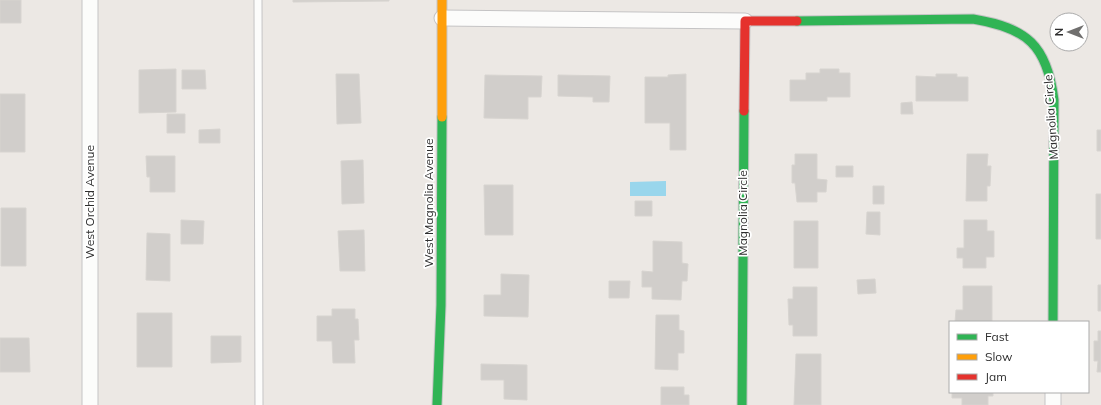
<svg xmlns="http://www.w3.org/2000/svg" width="1101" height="405" viewBox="0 0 1101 405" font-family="Mulish,sans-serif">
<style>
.water{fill:#99d6ec}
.building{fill:#d1cecb;stroke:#d7d4d0}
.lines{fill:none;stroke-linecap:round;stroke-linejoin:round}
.lane-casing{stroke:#c5c4c5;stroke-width:9}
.street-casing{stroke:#c5c4c5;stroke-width:17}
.fast-casing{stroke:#c5c4c5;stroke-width:11}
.slow-casing{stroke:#c5c4c5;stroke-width:11}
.jam-casing{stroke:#c5c4c5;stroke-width:11}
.lane{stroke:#fcfcfb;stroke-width:7}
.street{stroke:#fcfcfb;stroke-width:15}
.fast{stroke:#30b455;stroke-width:9}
.slow{stroke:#ff9f0a;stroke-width:9}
.jam{stroke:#e5322d;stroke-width:9}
.labels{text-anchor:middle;stroke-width:3.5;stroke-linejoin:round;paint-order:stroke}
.street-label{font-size:12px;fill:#2e2e2e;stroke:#fff}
</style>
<rect width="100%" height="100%" fill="#ece8e4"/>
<path class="water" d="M666 181V196H630V182Z"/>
<path class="building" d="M0 0H21V23H0Z
M293 0H389V1L293 2Z
M176 69V112L139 113V70Z
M820 69H839V73H850V97H827V101H790V80H806V73H820Z
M182 70H205L206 89H182Z
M336 74H359L361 123 337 124Z
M686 74V150H670V123H645V77H668V75Z
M936 74H957V77H968V101H916V76L936 77Z
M485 75 542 76 541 97H528V119L484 118Z
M558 75 610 76 609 102H593V97L558 96Z
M0 94H25V152H0Z
M912 102 913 114H901V103Z
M167 114H185V133H167Z
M220 129V143H199V130Z
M1097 130H1101V151H1097Z
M795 154H817V179L827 180 826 192H817V202H797L795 183H792V165H795Z
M967 154H988L987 166H991L990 186H987V201H966Z
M146 156H175V192H150V177H147Z
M363 160 364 203 342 204 341 161Z
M836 166H853V177H836Z
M484 185H513V235H485Z
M873 186H884V204H873Z
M1096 194H1101V239H1096Z
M635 201H652V216H635Z
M1 208H26V266H1Z
M867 212H880V235L866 234Z
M181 220 204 221 203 244H181Z
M964 220H987V231H994V257H986V268H963V258H957V248H964Z
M794 221H818V268H794Z
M364 230 365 271H340L338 231Z
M147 233 170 234V281L146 280Z
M653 241 682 242V263L688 264 687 281H682L681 300 652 299V287H642V271L653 272Z
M501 274 529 275 528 317 484 316V295H501Z
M875 279 876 293 858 294 857 280Z
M609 281H630L629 298H609Z
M1098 285H1101V311H1098Z
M963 286H992V322H955L956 310H963Z
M793 287H817V336H793V325H789L788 299H793Z
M332 309H355V319H358L359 340H354L355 363H333L332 341H317V316H332Z
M137 313H172V367H137Z
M656 315H679V330L684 331V353H678V370L655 369Z
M1098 331H1101V372H1097L1098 361H1094V341H1098Z
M211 336H241V362L211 363Z
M0 338H29L30 372H0Z
M796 354H821V405H794Z
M481 364 527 365V400L504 399V380H481Z
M661 387H684V395H689V405H661Z
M952 392H993V396H988V405H962V398H952Z"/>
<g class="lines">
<defs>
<path id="lane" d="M258 0 259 405"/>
<path id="street" d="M90 0V405
M442 18 745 21
M1053 405V392"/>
<path id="fast" d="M797 21 973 19C1027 28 1047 45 1054 100L1053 322
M437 405 441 305 442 117
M742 405 744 111"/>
<path id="slow" d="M442 117V0"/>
<path id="jam" d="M744 111 745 21H797"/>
</defs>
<use href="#lane" class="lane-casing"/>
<use href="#street" class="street-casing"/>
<use href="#fast" class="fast-casing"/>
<use href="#slow" class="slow-casing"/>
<use href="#jam" class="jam-casing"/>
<use href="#lane" class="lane"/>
<use href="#street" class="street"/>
<use href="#fast" class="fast"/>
<use href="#slow" class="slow"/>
<use href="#jam" class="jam"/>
</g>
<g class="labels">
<g class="street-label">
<text transform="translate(1051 117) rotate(-94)" y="4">Magnolia Circle</text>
<text transform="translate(90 202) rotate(-90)" y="4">West Orchid Avenue</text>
<text transform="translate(429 203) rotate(-90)" y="4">West Magnolia Avenue</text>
<text transform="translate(743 213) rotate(-90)" y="4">Magnolia Circle</text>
</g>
</g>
<rect x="949" y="321" width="140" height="72" fill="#ffffff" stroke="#ababab"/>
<rect x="957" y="334" width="20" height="6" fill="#30b455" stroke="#ababab"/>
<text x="985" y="341" font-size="12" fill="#2e2e2e">Fast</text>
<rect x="957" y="354" width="20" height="6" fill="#ff9f0a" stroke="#ababab"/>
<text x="985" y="361" font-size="12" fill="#2e2e2e">Slow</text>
<rect x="957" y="374" width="20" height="6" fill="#e5322d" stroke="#ababab"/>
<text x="985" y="381" font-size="12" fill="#2e2e2e">Jam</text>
<g transform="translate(1069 32) rotate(270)"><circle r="19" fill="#ffffff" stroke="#ababab"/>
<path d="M0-3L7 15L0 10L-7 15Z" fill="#706f6e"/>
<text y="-6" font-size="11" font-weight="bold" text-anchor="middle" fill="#2e2e2e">N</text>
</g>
</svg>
